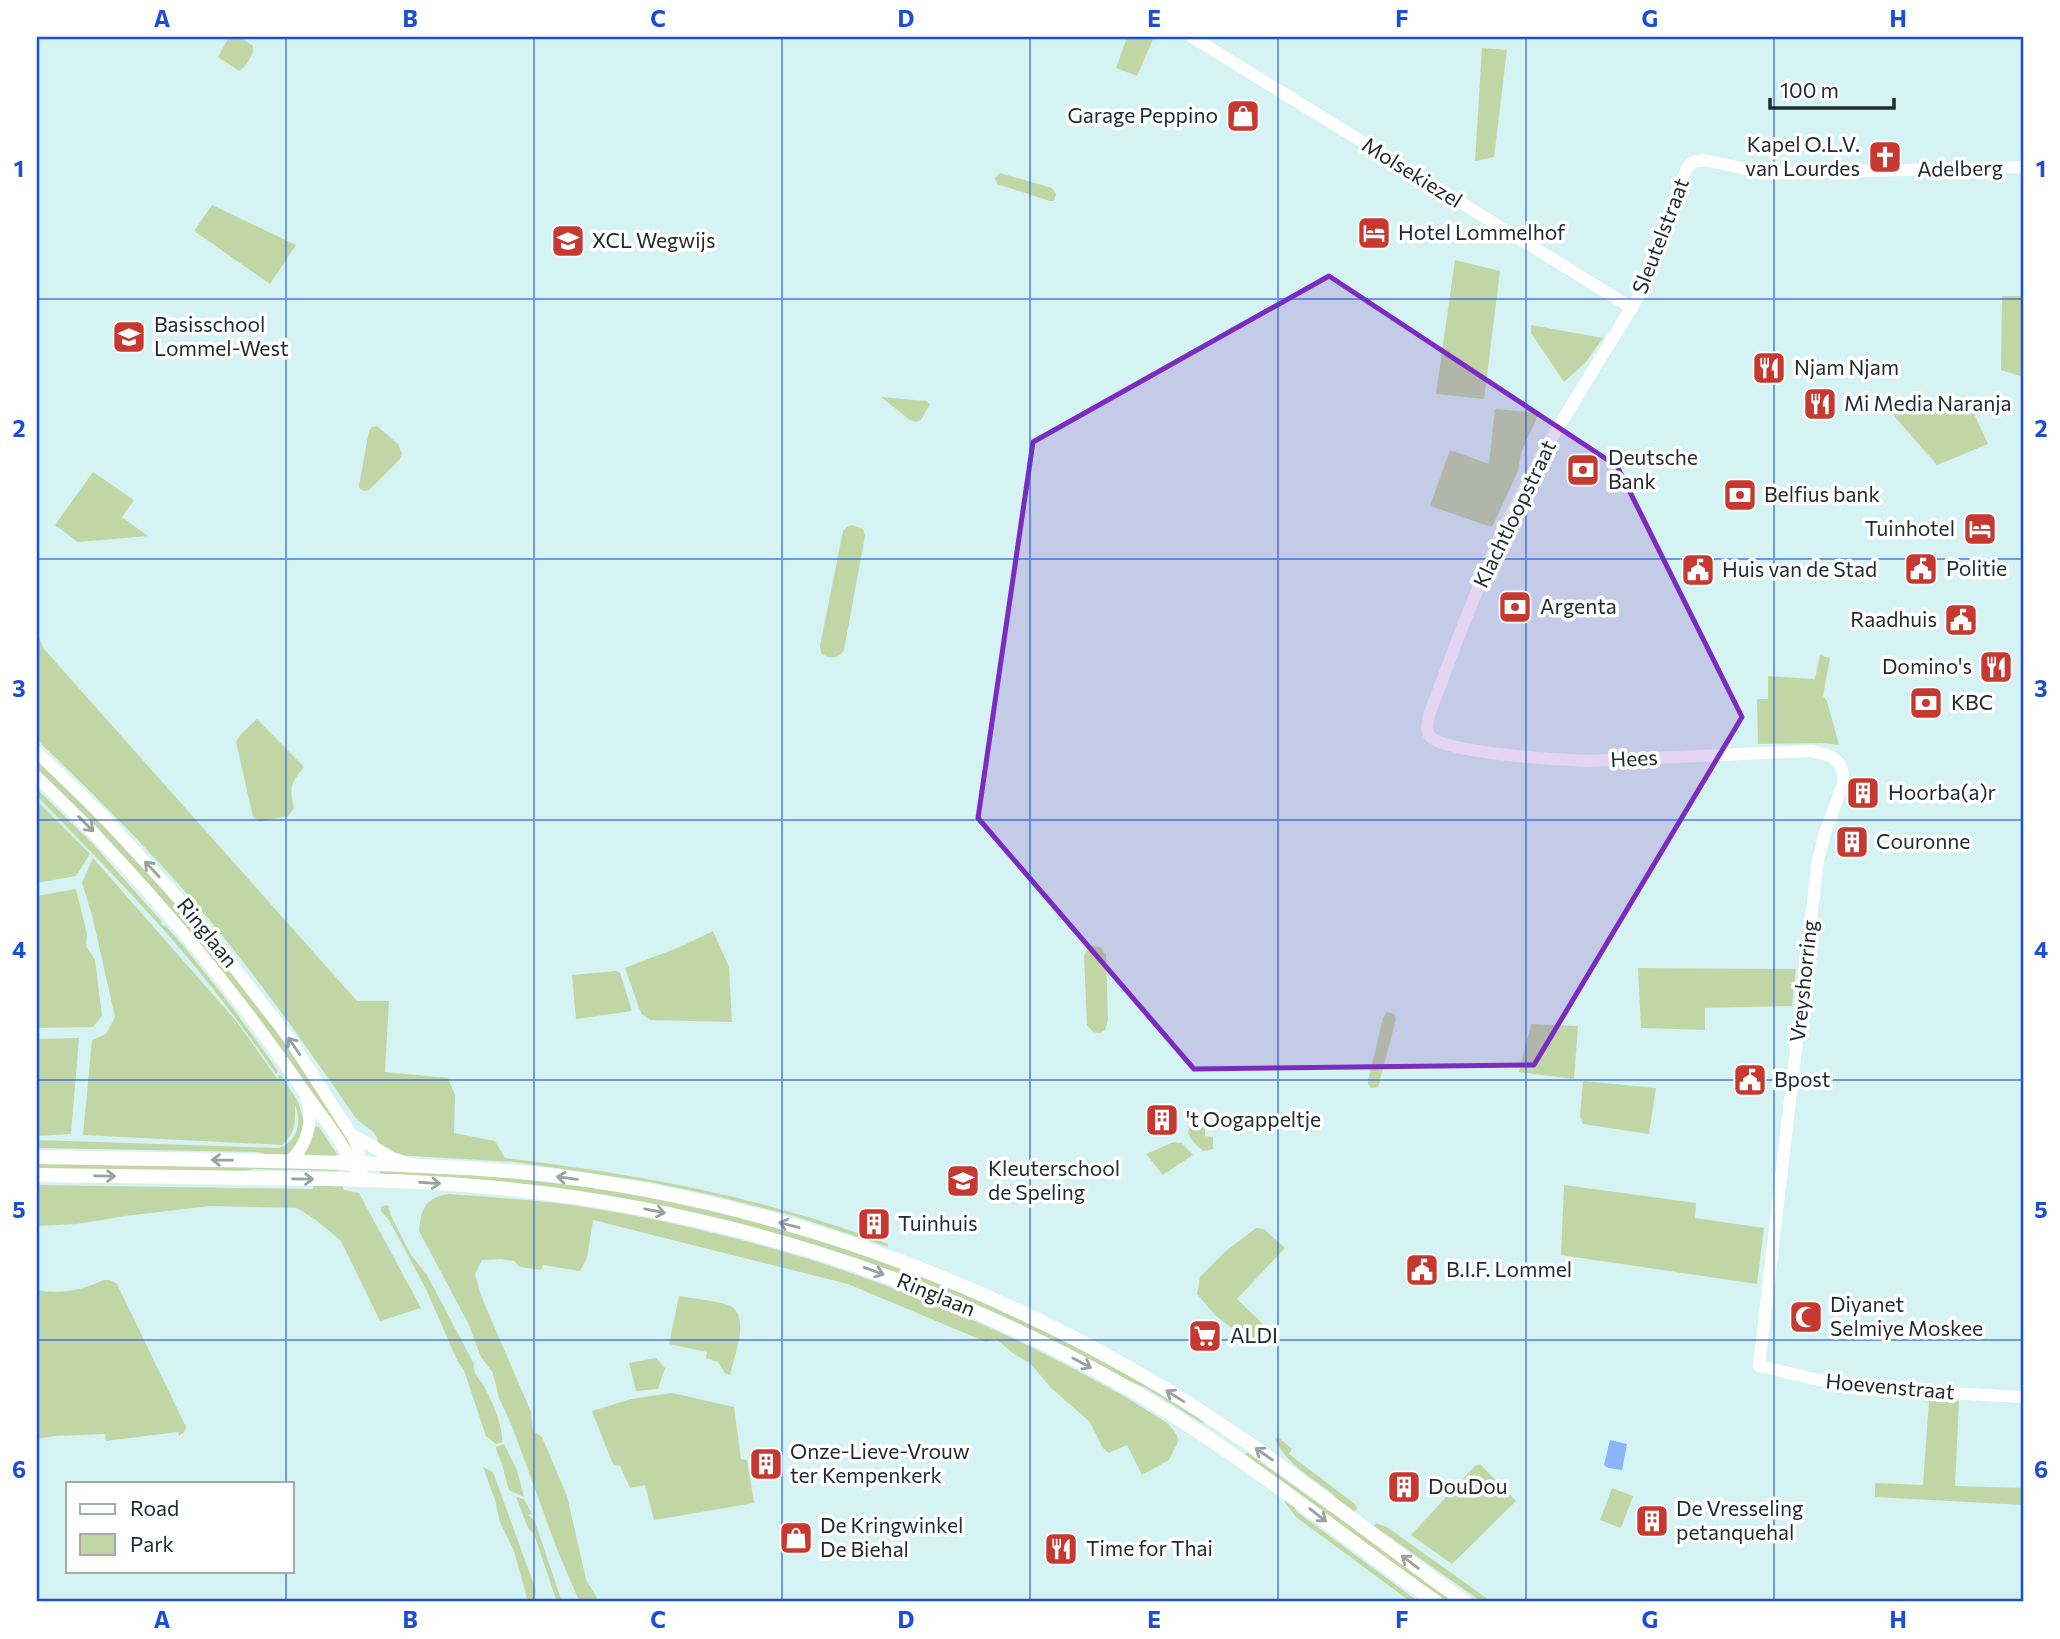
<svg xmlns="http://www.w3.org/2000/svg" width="2060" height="1639" viewBox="0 0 2060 1639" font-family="Commissioner,sans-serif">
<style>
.green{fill:#c0d7a5}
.water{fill:#8ab3f8}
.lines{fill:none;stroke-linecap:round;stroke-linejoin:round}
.major{stroke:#fff;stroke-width:12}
.highway{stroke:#fff;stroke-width:14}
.oneway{stroke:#9ba0a0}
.marked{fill:#7b2cbf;fill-opacity:0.2;stroke:#7b2cbf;stroke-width:5;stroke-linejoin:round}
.grid{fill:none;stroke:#1d4ed8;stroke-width:2;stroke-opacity:0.55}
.labels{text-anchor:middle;stroke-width:7;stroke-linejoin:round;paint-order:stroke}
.poi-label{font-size:21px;fill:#202b2b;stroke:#fff;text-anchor:start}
.street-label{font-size:21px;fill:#202b2b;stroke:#fff}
.neatline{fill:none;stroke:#1d4ed8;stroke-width:2.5}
.grid-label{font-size:23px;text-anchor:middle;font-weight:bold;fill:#1d4ed8}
</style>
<rect width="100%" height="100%" fill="#d5f3f2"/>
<path class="green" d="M229 37H240L253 46C254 54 246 67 239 71L218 57Z
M1127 37H1154L1137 76 1116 68Z
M1482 48 1507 50 1494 157 1475 161Z
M1000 173 1052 188 1056 194 1054 201H1050L997 184 995 178Z
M212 205 296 245 270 284 194 231Z
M1455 260 1500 271 1484 399 1436 394Z
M2002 296H2023V377L2001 370Z
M1531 325 1603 338 1586 362 1564 382 1531 333Z
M1966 396 1988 444 1937 465 1887 408Z
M881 397 926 401 930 404 921 420 916 422 910 420Z
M1495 409 1539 413 1521 453 1518 471 1492 527 1430 506 1450 450 1489 464Z
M377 426 398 444 402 454 399 460 369 490 365 491 360 489 359 486 369 431 372 427Z
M93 472 134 500 122 517 148 536 78 542 55 525Z
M852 525 863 529 865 536 844 650C838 659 830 660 821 653L820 646 843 531 847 527Z
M37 633 44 649 357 1001H389L385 1072 448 1078 455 1095 454 1133 495 1141 505 1158C635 1174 765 1197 888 1244V1247L794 1216 712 1195 650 1182 515 1162 394 1155 378 1147C381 1131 364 1128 355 1117 316 1060 276 1003 233 949 174 874 106 806 37 740Z
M1820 655 1830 658 1823 696 1827 701 1839 745 1821 743 1758 744 1757 699H1768V676L1815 679Z
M257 719 304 767C291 783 289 787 294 808L288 816 259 822 253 817 236 742 240 735Z
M37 761C116 835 190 915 255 1002 289 1047 320 1095 352 1142V1153L196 939 153 889 94 824 37 770Z
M37 789 93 844 162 922 161 923 163 926 165 925C206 971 243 1021 278 1071L276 1074C248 1034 219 995 188 958 140 901 88 849 37 796Z
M37 801 90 854 76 876 37 883Z
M93 858 237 1022 279 1081 278 1076 281 1075C286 1084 293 1092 298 1102 302 1110 301 1118 307 1125 294 1152 291 1162 258 1152L37 1148V1140L279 1148C298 1141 302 1123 295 1105 295 1122 296 1133 282 1145L83 1135 92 1040 106 1034 115 1017 92 915 82 883Z
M76 889 87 934 86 946 95 960 102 1016 93 1027 37 1028V896Z
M713 931 729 967 732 1022 650 1020 642 1014 639 1008 625 968 682 946Z
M1092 946 1100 947 1106 954 1108 1020 1105 1030 1100 1033 1093 1032 1087 1025 1084 956 1086 951Z
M1638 968 1796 969 1792 1006 1705 1008V1030L1641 1028Z
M616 971 620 973 632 1011 576 1019 572 975Z
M1387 1012 1394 1014 1396 1019 1379 1084 1378 1087 1371 1088 1368 1084V1081L1383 1018Z
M1531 1024 1578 1026 1574 1079 1519 1072Z
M79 1038 71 1134 37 1136V1039Z
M1583 1081 1656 1088 1649 1134 1583 1124 1580 1117Z
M1201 1114 1205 1115V1136L1213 1137V1149L1203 1151C1186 1135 1182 1132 1201 1114Z
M313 1125 319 1127 337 1154 336 1157 305 1156 303 1153Z
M1174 1142 1182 1143 1193 1155 1163 1175 1146 1154Z
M37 1162 338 1167 339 1171 253 1169 235 1173 37 1170Z
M379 1169C523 1175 669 1192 807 1236 948 1280 1080 1344 1206 1420L1202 1423 1146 1388 760 1230 381 1175Z
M314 1184 342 1185 344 1190 359 1193 421 1308 380 1321 341 1241 316 1220 297 1208 210 1206 125 1216 77 1224 37 1226V1185L313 1189Z
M1564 1185 1696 1203 1695 1218 1764 1228 1757 1284 1561 1255Z
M448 1194C492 1197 536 1200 579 1206 737 1231 889 1278 1033 1348 1078 1371 1124 1394 1167 1423 1172 1428 1179 1435 1178 1442L1169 1460 1142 1475 1127 1445 1109 1453 1103 1448 1090 1422 1051 1388 1030 1363 1014 1354 996 1339 986 1342 848 1284 593 1220 587 1258 580 1271 543 1265 541 1270 520 1267 514 1261 501 1259 482 1260 475 1274 482 1298 531 1412 533 1431 542 1437 567 1496 586 1579C590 1589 595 1591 598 1602H588L578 1598 558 1552 512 1426 499 1398 493 1373 481 1357 468 1323 419 1231C421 1209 425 1198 448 1194Z
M386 1205 388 1206 391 1216 411 1255 427 1275 474 1364C473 1373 476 1375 482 1383 490 1395 504 1428 502 1442L496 1444 486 1436 464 1370 457 1360 426 1289 389 1220 381 1211V1207Z
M1256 1228 1264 1229 1285 1248 1237 1299 1268 1329 1254 1345 1216 1316 1197 1294 1200 1277 1226 1251Z
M104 1280H110L117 1284 186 1427 185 1431 179 1436 178 1432 106 1441 105 1434 55 1436 37 1439V1290C61 1295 82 1290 104 1280Z
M679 1296C694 1299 713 1300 728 1305 752 1314 734 1356 730 1375L725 1373 718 1362 706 1358 707 1352 669 1344Z
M656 1358 665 1368 658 1389 636 1391 629 1363Z
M672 1393 734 1407 741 1459 747 1460 754 1503 654 1520 645 1485 630 1488 620 1466 614 1465 612 1462 592 1411 631 1399Z
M1929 1400 1959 1401 1955 1486 2023 1488V1505L1875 1497V1483L1923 1485Z
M1278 1437 1292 1449 1289 1454 1355 1504 1357 1507 1356 1510 1353 1511 1336 1499 1333 1494C1312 1478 1286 1464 1275 1439Z
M504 1444 517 1470 524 1497 509 1490C506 1481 505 1474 502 1465 500 1458 497 1454 496 1447Z
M1248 1453 1329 1511 1341 1517 1457 1602H1446L1244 1454Z
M1480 1464 1516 1501 1452 1564 1411 1535 1475 1466Z
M483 1467 493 1472 534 1585 536 1590 534 1602H528L514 1551 500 1522 495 1500Z
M1612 1488 1633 1496 1621 1528 1600 1520Z
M516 1497 524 1499 532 1514 528 1515 534 1520 536 1525 562 1602H557L534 1534 528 1528Z
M1285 1500 1292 1504 1297 1512 1419 1602H1411L1296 1517 1284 1501Z
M1376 1523 1387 1527 1492 1602H1482L1374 1526Z"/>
<path class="water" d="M1610 1440 1627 1444 1622 1470 1608 1468 1604 1465Z"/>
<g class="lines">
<path class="major" d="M1192 37 1632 308
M2023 167 1786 173 1751 170 1704 160 1693 162 1687 168 1651 267 1638 297 1548 444 1500 535 1463 625 1429 715C1428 722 1425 730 1430 736 1442 753 1562 760 1587 761L1810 751C1832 754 1845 760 1843 784L1825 833 1818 860 1759 1366 1853 1388 2023 1397
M37 752 101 814 172 891 209 935 289 1038 351 1134C360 1149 362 1162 361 1180
M37 777C133 869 218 968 294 1077 310 1101 328 1122 343 1147 348 1155 351 1163 356 1170
M355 1136 392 1158 407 1163
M290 1161C308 1144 314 1121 306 1098"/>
<path class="highway" d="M37 1157C140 1159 243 1160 346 1163 408 1165 469 1167 531 1173 740 1195 947 1265 1129 1368 1249 1435 1354 1523 1465 1602
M37 1175C112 1176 188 1177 263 1178 334 1179 404 1180 475 1186 706 1205 931 1275 1133 1391 1240 1453 1335 1531 1436 1602"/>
</g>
<defs><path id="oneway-shaft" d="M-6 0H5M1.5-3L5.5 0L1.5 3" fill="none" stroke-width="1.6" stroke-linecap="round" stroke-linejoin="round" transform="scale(1.75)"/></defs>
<g class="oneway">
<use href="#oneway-shaft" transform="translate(86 824) rotate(45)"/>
<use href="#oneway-shaft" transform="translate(152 869) rotate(-133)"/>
<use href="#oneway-shaft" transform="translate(294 1046) rotate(-124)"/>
<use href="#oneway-shaft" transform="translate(222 1160) rotate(-179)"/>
<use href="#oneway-shaft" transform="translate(105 1176) rotate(1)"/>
<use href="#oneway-shaft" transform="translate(567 1178) rotate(-173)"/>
<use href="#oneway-shaft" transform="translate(303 1179) rotate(1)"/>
<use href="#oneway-shaft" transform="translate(430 1183) rotate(4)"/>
<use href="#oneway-shaft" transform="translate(655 1211) rotate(11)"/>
<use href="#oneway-shaft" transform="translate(789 1225) rotate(-165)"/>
<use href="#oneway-shaft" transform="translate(874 1271) rotate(20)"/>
<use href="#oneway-shaft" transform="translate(1082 1363) rotate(28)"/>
<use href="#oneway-shaft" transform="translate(1175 1396) rotate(-148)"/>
<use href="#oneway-shaft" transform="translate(1264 1454) rotate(-145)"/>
<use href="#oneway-shaft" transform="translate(1318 1515) rotate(37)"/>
<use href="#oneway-shaft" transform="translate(1410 1562) rotate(-143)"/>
</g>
<path class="marked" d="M1329 276 1617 466 1742 717 1534 1065 1194 1069 978 818 1033 442Z"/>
<path class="grid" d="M286 37V1483M534 37V1602M782 37V1602M1030 37V1602M1278 37V1602M1526 37V1602M1774 37V1602M37 299H2023M37 559H2023M37 820H2023M37 1080H2023M37 1340H2023M286 1571V1602"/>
<defs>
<symbol id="shop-square" viewBox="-11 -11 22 22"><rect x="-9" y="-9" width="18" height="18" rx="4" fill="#c63830" stroke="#fff"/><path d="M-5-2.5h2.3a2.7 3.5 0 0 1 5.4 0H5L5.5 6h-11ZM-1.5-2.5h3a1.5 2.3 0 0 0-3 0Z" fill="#fff"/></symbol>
<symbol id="church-square" viewBox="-11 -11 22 22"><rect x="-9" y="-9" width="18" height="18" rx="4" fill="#c63830" stroke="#fff"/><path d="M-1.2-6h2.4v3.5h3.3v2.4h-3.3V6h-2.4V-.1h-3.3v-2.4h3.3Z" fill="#fff"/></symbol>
<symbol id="hotel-square" viewBox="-11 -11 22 22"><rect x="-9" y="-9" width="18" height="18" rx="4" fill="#c63830" stroke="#fff"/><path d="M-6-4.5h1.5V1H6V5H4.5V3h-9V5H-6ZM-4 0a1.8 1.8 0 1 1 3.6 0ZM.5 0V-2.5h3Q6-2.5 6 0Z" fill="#fff"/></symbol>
<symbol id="school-square" viewBox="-11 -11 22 22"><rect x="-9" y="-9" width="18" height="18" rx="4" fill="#c63830" stroke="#fff"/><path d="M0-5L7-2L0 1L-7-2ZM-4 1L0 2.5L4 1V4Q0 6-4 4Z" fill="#fff"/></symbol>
<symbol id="restaurant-square" viewBox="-11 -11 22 22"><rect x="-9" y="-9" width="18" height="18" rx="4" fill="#c63830" stroke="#fff"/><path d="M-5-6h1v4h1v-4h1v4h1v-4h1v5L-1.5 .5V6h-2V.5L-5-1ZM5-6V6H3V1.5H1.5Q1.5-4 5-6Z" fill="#fff"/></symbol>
<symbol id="bank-square" viewBox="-11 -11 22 22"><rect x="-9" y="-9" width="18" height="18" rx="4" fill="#c63830" stroke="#fff"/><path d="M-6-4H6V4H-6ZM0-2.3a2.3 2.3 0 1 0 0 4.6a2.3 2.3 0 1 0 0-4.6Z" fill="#fff"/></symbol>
<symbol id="civic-square" viewBox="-11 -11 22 22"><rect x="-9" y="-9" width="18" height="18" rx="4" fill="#c63830" stroke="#fff"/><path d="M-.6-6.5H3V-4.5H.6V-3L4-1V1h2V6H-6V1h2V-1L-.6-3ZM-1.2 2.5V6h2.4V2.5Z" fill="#fff"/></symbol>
<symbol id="building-square" viewBox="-11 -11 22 22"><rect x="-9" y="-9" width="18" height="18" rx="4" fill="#c63830" stroke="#fff"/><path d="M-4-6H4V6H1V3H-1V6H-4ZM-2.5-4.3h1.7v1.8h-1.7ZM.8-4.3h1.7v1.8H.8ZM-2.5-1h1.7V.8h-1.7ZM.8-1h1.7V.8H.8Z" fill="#fff"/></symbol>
<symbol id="mosque-square" viewBox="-11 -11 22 22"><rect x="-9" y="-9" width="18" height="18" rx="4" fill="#c63830" stroke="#fff"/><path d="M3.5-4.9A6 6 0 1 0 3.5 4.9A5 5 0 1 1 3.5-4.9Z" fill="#fff"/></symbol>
<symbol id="supermarket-square" viewBox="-11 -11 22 22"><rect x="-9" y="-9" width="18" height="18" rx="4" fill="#c63830" stroke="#fff"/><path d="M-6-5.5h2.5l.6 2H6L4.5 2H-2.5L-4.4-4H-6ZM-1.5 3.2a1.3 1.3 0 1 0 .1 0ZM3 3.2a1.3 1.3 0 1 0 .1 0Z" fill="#fff"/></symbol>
</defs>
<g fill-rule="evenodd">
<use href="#shop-square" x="1224" y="97" width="38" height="38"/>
<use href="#church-square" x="1866" y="138" width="38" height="38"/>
<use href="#hotel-square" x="1355" y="214" width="38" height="38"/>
<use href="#school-square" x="549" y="222" width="38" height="38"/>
<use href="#school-square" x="110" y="318" width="38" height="38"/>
<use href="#restaurant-square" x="1750" y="349" width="38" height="38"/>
<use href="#restaurant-square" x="1801" y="385" width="38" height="38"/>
<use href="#bank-square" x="1564" y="451" width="38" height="38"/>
<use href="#bank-square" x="1721" y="476" width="38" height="38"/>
<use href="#hotel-square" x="1961" y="510" width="38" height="38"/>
<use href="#civic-square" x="1902" y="550" width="38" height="38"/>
<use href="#civic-square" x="1679" y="551" width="38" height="38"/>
<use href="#bank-square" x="1496" y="588" width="38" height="38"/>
<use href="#civic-square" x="1942" y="601" width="38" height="38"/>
<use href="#restaurant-square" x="1977" y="648" width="38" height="38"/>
<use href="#bank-square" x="1907" y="684" width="38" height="38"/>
<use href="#building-square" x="1844" y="774" width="38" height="38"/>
<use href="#building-square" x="1833" y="823" width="38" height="38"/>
<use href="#civic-square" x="1731" y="1061" width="38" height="38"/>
<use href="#building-square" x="1143" y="1101" width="38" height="38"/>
<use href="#school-square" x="944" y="1162" width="38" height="38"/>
<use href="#building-square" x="855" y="1205" width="38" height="38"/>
<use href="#civic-square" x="1403" y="1251" width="38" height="38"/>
<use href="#mosque-square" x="1787" y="1298" width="38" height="38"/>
<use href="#supermarket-square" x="1186" y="1317" width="38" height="38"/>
<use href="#building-square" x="747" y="1445" width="38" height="38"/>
<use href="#building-square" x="1385" y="1468" width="38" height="38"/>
<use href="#building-square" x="1633" y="1502" width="38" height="38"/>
<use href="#shop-square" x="777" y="1519" width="38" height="38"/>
<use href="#restaurant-square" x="1042" y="1530" width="38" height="38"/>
</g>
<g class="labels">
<g class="poi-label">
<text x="1218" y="123" text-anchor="end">Garage Peppino</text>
<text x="1860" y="152" text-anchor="end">Kapel O.L.V.<tspan x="1860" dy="24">van Lourdes</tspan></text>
<text x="1398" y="240">Hotel Lommelhof</text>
<text x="592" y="248">XCL Wegwijs</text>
<text x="154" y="332">Basisschool<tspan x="154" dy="24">Lommel-West</tspan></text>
<text x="1794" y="375">Njam Njam</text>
<text x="1844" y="411">Mi Media Naranja</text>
<text x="1608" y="465">Deutsche<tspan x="1608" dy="24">Bank</tspan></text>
<text x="1764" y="502">Belfius bank</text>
<text x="1955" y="536" text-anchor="end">Tuinhotel</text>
<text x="1946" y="576">Politie</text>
<text x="1722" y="577">Huis van de Stad</text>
<text x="1540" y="614">Argenta</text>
<text x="1937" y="627" text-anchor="end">Raadhuis</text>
<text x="1972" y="674" text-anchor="end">Domino's</text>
<text x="1951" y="710">KBC</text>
<text x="1888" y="800">Hoorba(a)r</text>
<text x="1876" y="849">Couronne</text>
<text x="1774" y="1087">Bpost</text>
<text x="1186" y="1127">'t Oogappeltje</text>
<text x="988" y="1176">Kleuterschool<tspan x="988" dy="24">de Speling</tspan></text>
<text x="898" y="1231">Tuinhuis</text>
<text x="1446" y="1277">B.I.F. Lommel</text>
<text x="1830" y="1312">Diyanet<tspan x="1830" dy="24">Selmiye Moskee</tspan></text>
<text x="1230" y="1343">ALDI</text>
<text x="790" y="1459">Onze-Lieve-Vrouw<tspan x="790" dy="24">ter Kempenkerk</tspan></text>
<text x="1428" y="1494">DouDou</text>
<text x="1676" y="1516">De Vresseling<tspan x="1676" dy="24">petanquehal</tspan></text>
<text x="820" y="1533">De Kringwinkel<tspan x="820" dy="24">De Biehal</tspan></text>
<text x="1086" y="1556">Time for Thai</text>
</g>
<g class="street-label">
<text transform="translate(1960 169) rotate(-1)" y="7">Adelberg</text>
<text transform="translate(1412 173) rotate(32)" y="7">Molsekiezel</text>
<text transform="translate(1661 236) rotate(-69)" y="7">Sleutelstraat</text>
<text transform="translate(1515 514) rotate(-64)" y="7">Klachtloopstraat</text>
<text transform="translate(1634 759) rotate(-3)" y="7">Hees</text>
<text transform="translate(207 933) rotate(51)" y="7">Ringlaan</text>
<text transform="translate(1804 981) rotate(-84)" y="7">Vreyshorring</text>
<text transform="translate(936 1295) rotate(22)" y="7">Ringlaan</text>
<text transform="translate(1890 1387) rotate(5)" y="7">Hoevenstraat</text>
</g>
</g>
<rect width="2060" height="1639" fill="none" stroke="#ffffff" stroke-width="77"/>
<rect x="66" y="1482" width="228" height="91" fill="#ffffff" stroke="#a6aaaa" stroke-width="2"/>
<rect x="80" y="1504" width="35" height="10" fill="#ffffff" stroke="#a6aaaa" stroke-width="2"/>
<text x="130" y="1516" font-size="21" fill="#202b2b">Road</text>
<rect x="80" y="1534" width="35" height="21" fill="#c0d7a5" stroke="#a6aaaa" stroke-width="2"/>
<text x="130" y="1552" font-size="21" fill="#202b2b">Park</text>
<path d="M1770 98v10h124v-10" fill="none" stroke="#202b2b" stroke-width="3.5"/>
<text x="1780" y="98" font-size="21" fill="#202b2b" stroke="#ffffff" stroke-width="5" paint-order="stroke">100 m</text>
<rect x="38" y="38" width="1984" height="1562" class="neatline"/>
<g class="grid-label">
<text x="162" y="27">A</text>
<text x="410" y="27">B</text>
<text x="658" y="27">C</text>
<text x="906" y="27">D</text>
<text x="1154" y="27">E</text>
<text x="1402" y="27">F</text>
<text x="1650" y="27">G</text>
<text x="1898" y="27">H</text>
<text x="19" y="177">1</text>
<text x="2041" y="177">1</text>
<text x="19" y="437">2</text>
<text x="2041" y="437">2</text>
<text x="19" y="697">3</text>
<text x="2041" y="697">3</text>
<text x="19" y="958">4</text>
<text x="2041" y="958">4</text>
<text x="19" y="1218">5</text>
<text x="2041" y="1218">5</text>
<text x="19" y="1478">6</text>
<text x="2041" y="1478">6</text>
<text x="162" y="1628">A</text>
<text x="410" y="1628">B</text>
<text x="658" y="1628">C</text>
<text x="906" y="1628">D</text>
<text x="1154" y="1628">E</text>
<text x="1402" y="1628">F</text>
<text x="1650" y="1628">G</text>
<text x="1898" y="1628">H</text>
</g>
</svg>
